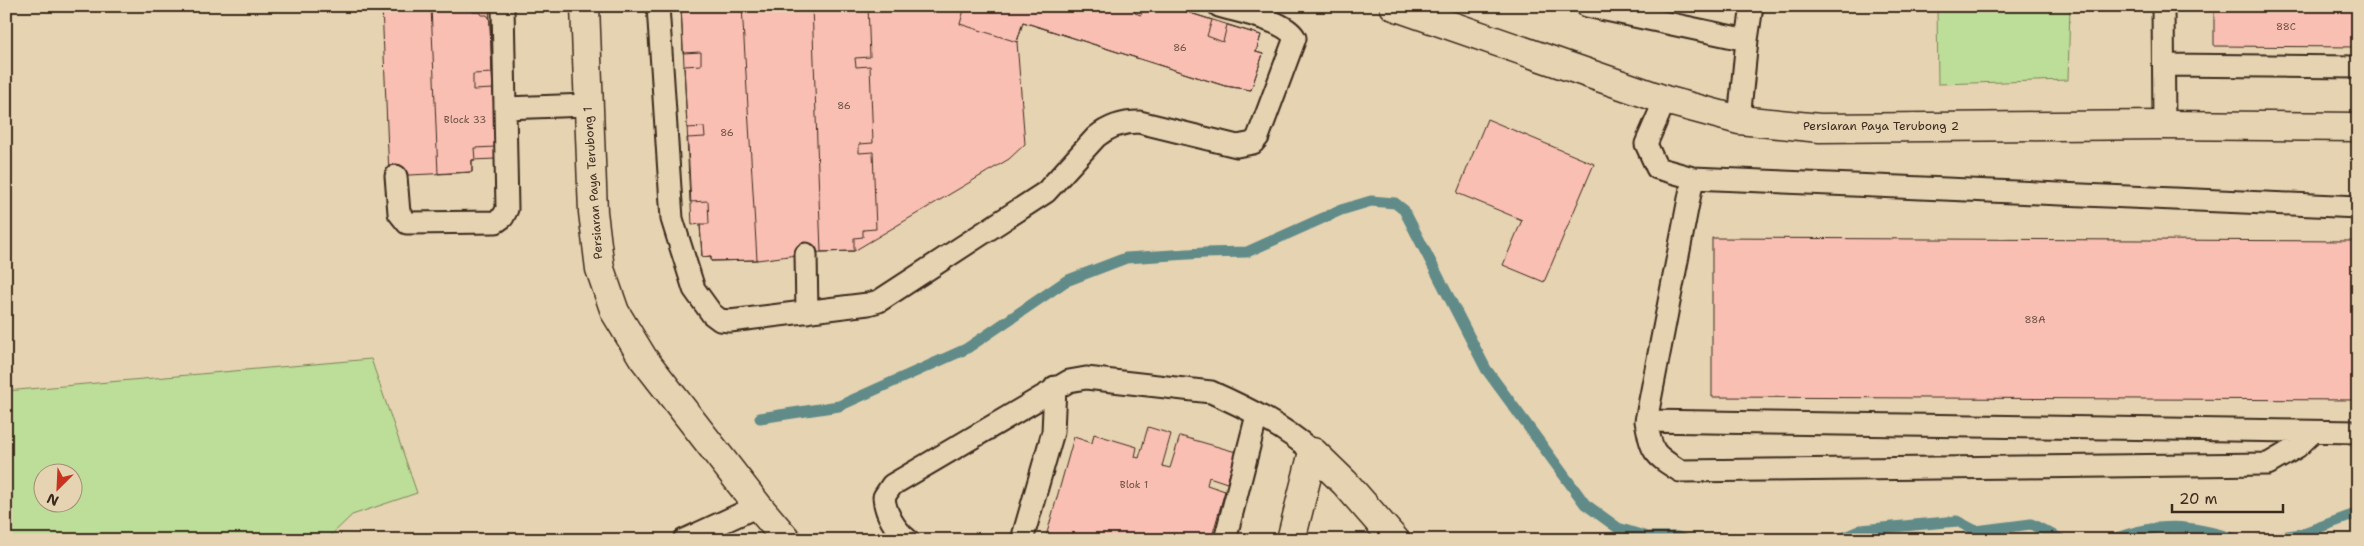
<svg xmlns="http://www.w3.org/2000/svg" width="2364" height="546" viewBox="0 0 2364 546" font-family="'Shantell Sans',sans-serif">
<style>
.green{fill:#bcde98;stroke:#7c845b;fill-rule:evenodd}
.lines{fill:none;stroke-linecap:round;stroke-linejoin:round}
.stream{stroke:#618b89;stroke-width:11}
.building{fill:#f9bfb3;stroke:#3b2a1e}
.lane-casing{stroke:#3b2a1e;stroke-width:25}
.street-casing{stroke:#3b2a1e;stroke-width:31}
.lane{stroke:#e6d3b1;stroke-width:21}
.street{stroke:#e6d3b1;stroke-width:28}
.labels{text-anchor:middle;stroke-width:4;stroke-linejoin:round;paint-order:stroke}
.number-label{font-size:10px;fill:#6a4f43}
.street-label{font-size:12px;fill:#3b2a1e;stroke:#e6d3b1}
</style>
<rect width="100%" height="100%" fill="#e6d3b1"/>
<filter id="ink" filterUnits="userSpaceOnUse"><feTurbulence type="fractalNoise" baseFrequency=".02" numOctaves="2"/><feDisplacementMap in="SourceGraphic" scale="10" xChannelSelector="R" yChannelSelector="G"/><feConvolveMatrix kernelMatrix="1 2 1 2 8 2 1 2 1" color-interpolation-filters="sRGB"/></filter>
<g filter="url(#ink)">
<path class="green" d="M1937 6H2070L2068 80 1938 84Z
M371 359 417 493 352 515 326 540H6V391ZM42 474H72V504H42Z"/>
<g class="lines">
<path class="stream" d="M760 418 839 406 966 349 1066 281 1126 258 1204 253 1247 252 1341 210 1371 201 1395 203 1404 210 1486 369 1585 504 1618 528 1647 537H1677L1685 540
M1838 540 1861 530 1957 521 1976 531 2031 524 2062 540
M2111 540C2159 522 2189 524 2238 540
M2259 540 2301 534 2358 513"/>
</g>
<path class="building" d="M382 6H489L496 159 472 160V172L389 176Z
M431 6H472L473 12H481V15H487L490 19 492 73 473 74V90L493 89 496 147 474 148 475 160H472V172L438 174Z
M681 6H742L757 260 711 261V256L702 257 700 224H709L708 201 690 202 687 138 705 137 704 127 687 128 684 66 701 65V52L683 53Z
M681 6H1168L1261 35 1256 52 1263 54 1251 90 1225 86 1023 22 1017 42 1025 144 1009 159 854 251 821 252 757 260 711 261V256L702 257 700 224 692 225Z
M812 6H868L870 57 855 58 856 67 870 66 873 143 859 144V153L873 152 876 229 863 230V237L854 238V251L821 252Z
M965 6H1137L1135 13 1141 15 1144 6H1168L1212 20 1207 36 1223 42 1227 25 1261 35 1256 52 1263 54 1251 90 1225 86 1023 22 1017 42 960 24Z
M2214 6H2358V47L2214 46Z
M1487 119 1594 164 1544 282 1503 265 1522 220 1457 193Z
M1712 238 2358 241V400L1712 397Z
M1148 427 1171 434 1162 466 1170 468 1180 436 1236 452 1227 483 1209 477 1207 485 1225 491 1211 540H1045L1074 437 1092 443 1094 434 1137 447 1135 457 1139 458Z"/>
<g class="lines">
<defs>
<path id="lane" d="M658 6 672 219 694 289 712 314 720 320 730 321 868 304 879 301 1046 192 1096 137C1108 127 1124 122 1139 122L1237 146 1253 143 1258 137 1295 38C1286 20 1238 12 1219 6
M1587 6 1747 40 1752 6
M2163 6 2164 125
M2164 65 2358 67
M1665 100 1646 144 1657 168 1693 178 2358 207
M505 108 587 105
M1739 120 1747 40
M396 176 399 213 407 223 496 222 503 217 507 209 503 6
M1693 178 1646 421C1652 453 1653 454 1680 471L2268 464 2297 447 2313 432
M806 254 807 312
M1646 421 2358 432
M684 540 758 506
M908 540C895 530 885 513 884 497L892 485 1069 381 1086 378 1211 392C1247 408 1283 426 1313 452
M1022 540 1053 432 1055 387
M1225 540 1257 415"/>
<path id="street" d="M585 6 593 212 600 269 615 312 643 358 758 506 787 540
M1394 6 1665 100 1739 120 1820 128 2164 125 2358 127
M1291 540 1313 452 1345 483 1395 540"/>
</defs>
<use href="#lane" class="lane-casing"/>
<use href="#street" class="street-casing"/>
<use href="#lane" class="lane"/>
<use href="#street" class="street"/>
</g>
</g>
<g class="labels">
<g class="number-label">
<text x="2286" y="30">88C</text>
<text x="1180" y="51">86</text>
<text x="844" y="109">86</text>
<text x="465" y="123">Block 33</text>
<text x="727" y="136">86</text>
<text x="2035" y="323">88A</text>
<text x="1134" y="488">Blok 1</text>
</g>
<g class="street-label">
<text x="1881" y="130">Persiaran Paya Terubong 2</text>
<text transform="translate(593 183) rotate(-94)" y="4">Persiaran Paya Terubong 1</text>
</g>
</g>
<rect width="2364" height="546" fill="none" stroke="#e6d3b1" stroke-width="25"/>
<rect x="12" y="12" width="2339" height="521" fill="none" stroke="#3b2a1e" stroke-width="2" filter="url(#ink)"/>
<g transform="translate(58 488) rotate(204)"><circle r="24" fill="#e6d3b1" stroke="#a28f76"/>
<path d="M0-4L9 19L0 12L-9 19Z" fill="#c8321e"/>
<text y="-8" font-size="14" font-weight="bold" text-anchor="middle" fill="#3b2a1e">N</text>
</g>
<path d="M2172 504v8h111v-8" fill="none" stroke="#3b2a1e" stroke-width="2.5"/>
<text x="2179" y="504" font-size="15" fill="#3b2a1e" stroke="#e6d3b1" stroke-width="4" paint-order="stroke">20 m</text>
</svg>
